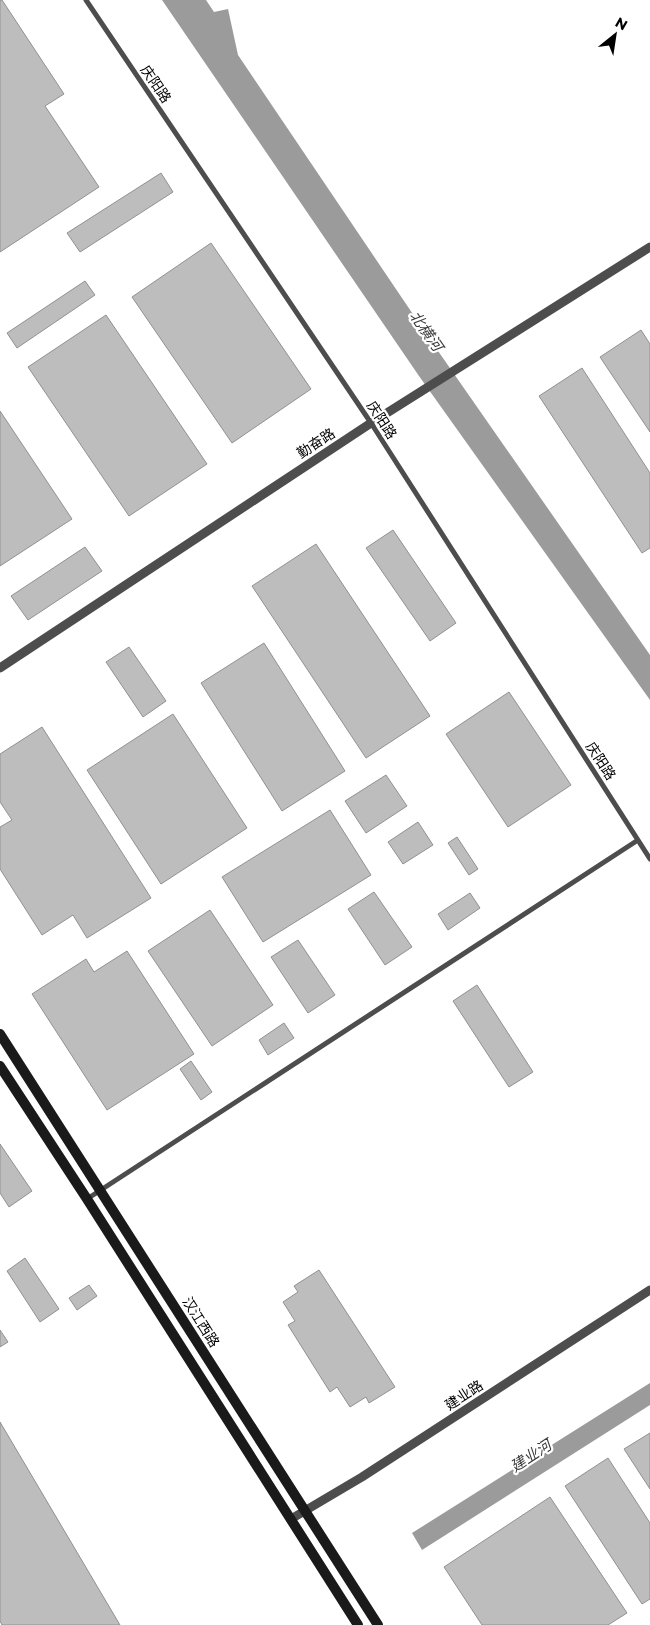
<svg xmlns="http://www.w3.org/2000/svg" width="650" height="1625" viewBox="0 0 650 1625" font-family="Montserrat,'Noto Sans SC',sans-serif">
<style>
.water{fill:#9b9b9b}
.building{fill:#bdbdbd;stroke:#919191}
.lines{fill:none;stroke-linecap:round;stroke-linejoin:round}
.minor{stroke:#4d4d4d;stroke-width:5}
.tertiary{stroke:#4d4d4d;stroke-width:9}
.secondary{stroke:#1a1a1a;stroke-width:10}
.labels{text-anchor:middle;stroke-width:4.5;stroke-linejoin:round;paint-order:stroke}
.street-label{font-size:14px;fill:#000;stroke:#fff}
.water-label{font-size:15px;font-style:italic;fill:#3c3c3c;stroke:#fff}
</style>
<rect width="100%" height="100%" fill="#fff"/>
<path class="water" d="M162 0H206L214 12 228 9 238 55 429 338 650 655V700L419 376Z
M650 1383V1405L422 1550 412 1533Z"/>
<path class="building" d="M0 0H2L64 94 45 106 99 187 0 252Z
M161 173 173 192 80 252 67 233Z
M211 243 311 389 232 443 132 297Z
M85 281 95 295 17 348 7 333Z
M106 315 207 464 129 516 28 367Z
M641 330 650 344V432L600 357Z
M582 368 650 473V548L642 553 539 396Z
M0 411 72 519 0 566Z
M393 530 456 623 430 641 366 548Z
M316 544 430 716 366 758 252 586Z
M85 547 102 571 28 620 11 596Z
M264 643 345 771 282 811 201 683Z
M129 647 166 701 143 717 106 662Z
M509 692 571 785 508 827 446 734Z
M173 714 247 828 161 884 87 770Z
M42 727 151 898 87 938 73 915 42 935 0 869V827L12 820 0 802V754Z
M386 775 407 806 366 833 345 801Z
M330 810 371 875 263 942 222 877Z
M418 822 433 845 403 864 388 842Z
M457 837 478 869 469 875 448 843Z
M374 892 412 947 385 965 348 909Z
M470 893 480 908 448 930 438 914Z
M210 910 273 1005 212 1046 148 951Z
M298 940 335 995 308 1013 271 957Z
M127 951 194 1054 107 1110 32 994 86 959 94 972Z
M477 985 533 1072 509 1087 453 1001Z
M284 1023 294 1038 268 1055 259 1040Z
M191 1061 212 1092 201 1100 180 1069Z
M0 1144 32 1191 9 1207 0 1193Z
M25 1258 59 1309 40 1322 7 1271Z
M319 1270 395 1387 369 1403 366 1397 350 1407 337 1387 330 1392 288 1325 295 1321 283 1302 298 1292 294 1286Z
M89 1285 97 1296 77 1310 69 1298Z
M0 1330 8 1342 0 1347Z
M0 1422 120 1625H2L0 1621Z
M650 1433V1489L624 1449Z
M608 1458 650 1523V1599L642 1604 565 1486Z
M550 1497 627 1613 608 1625H482L444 1567Z"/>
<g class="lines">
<path class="minor" d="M86 0 371 423 650 859
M87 1199 638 840"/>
<path class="tertiary" d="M0 668 371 423 650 247
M291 1519 362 1477 650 1290"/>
<path class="secondary" d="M0 1034 378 1625
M0 1066 87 1199 358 1625"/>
</g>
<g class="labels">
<g class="street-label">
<text transform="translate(156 84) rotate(56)" y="5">庆阳路</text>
<text transform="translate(382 420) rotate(57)" y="5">庆阳路</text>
<text transform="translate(316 443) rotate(-33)" y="5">勤奋路</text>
<text transform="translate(601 761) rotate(57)" y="5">庆阳路</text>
<text transform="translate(201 1322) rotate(58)" y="5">汉江西路</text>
<text transform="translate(464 1395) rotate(-33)" y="5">建业路</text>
</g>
<g class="water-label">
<text transform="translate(426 331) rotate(55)" y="5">北横河</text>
<text transform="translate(531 1456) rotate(-33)" y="5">建业河</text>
</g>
</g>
<g transform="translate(615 35) rotate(30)" stroke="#ffffff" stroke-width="4" paint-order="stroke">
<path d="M0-4L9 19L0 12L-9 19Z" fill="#000000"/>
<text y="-8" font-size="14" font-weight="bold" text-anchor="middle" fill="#000000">N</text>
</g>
</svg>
